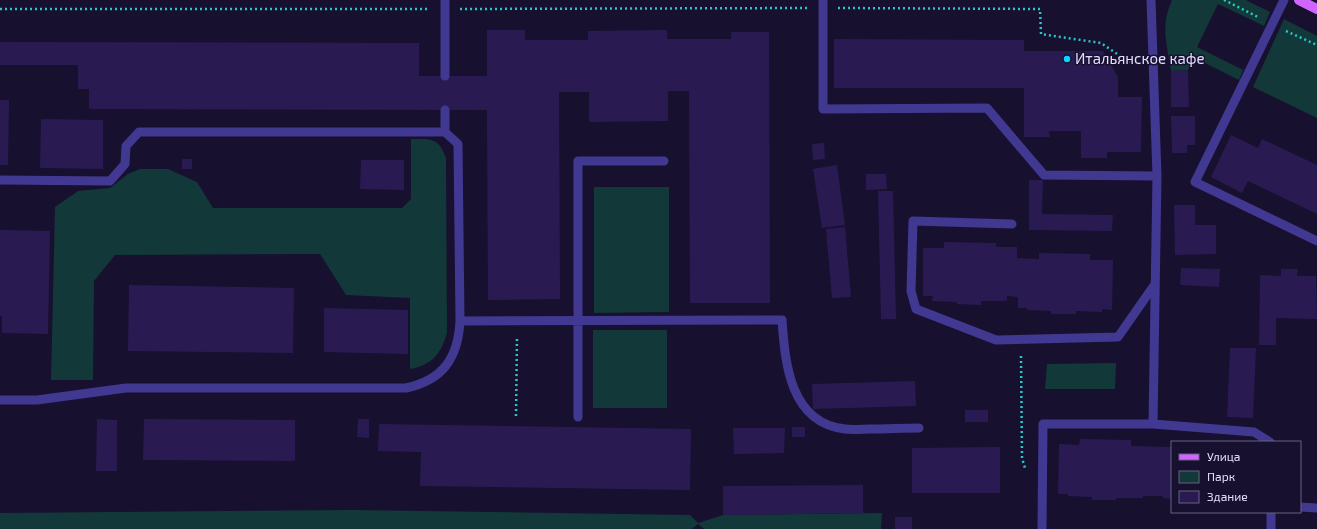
<svg xmlns="http://www.w3.org/2000/svg" width="1317" height="529" viewBox="0 0 1317 529" font-family="'Exo 2',sans-serif">
<style>
.green{fill:#123839}
.building{fill:#291b51}
.lines{fill:none;stroke-linecap:round;stroke-linejoin:round}
.path{stroke:#28c8c9;stroke-width:2.5;stroke-dasharray:2 3;stroke-linecap:butt}
.lane{stroke:#413891;stroke-width:9}
.primary{stroke:#d065ff;stroke-width:10}
.poi-dot{fill:#0ad6ff;stroke:#17102f;stroke-width:1.5}
.labels{text-anchor:middle;stroke-width:3;stroke-linejoin:round;paint-order:stroke}
.poi-label{font-size:15px;fill:#e4deff;stroke:#17102f;text-anchor:start}
</style>
<rect width="100%" height="100%" fill="#17102f"/>
<path class="green" d="M1172 0H1246L1270 12 1264 26 1218 4 1197 47 1243 70 1239 80 1193 57 1188 70 1171 71C1167 43 1160 27 1172 0Z
M1284 19 1317 36V118L1253 87Z
M411 139C430 139 439 137 446 158L447 333C441 354 432 365 410 369V298L346 295 320 254 115 255 94 281 93 380H51L55 207 78 191 110 188 128 174 140 169H168L197 182 213 208H402L411 199Z
M594 187H669V312L594 313Z
M593 330H667V408H593Z
M1116 363 1115 389H1045L1047 364Z
M353 510 690 515 698 523 723 515 882 513 881 529H704L698 524 692 529H0V513Z"/>
<path class="building" d="M487 30H525V40H588V31L667 30V39H731V32H769L770 303H690L689 91H668V121L589 122V92H559L560 299 488 300 487 110 89 109V89H78V65H0V42L419 43V76H487Z
M834 39 1024 40V51H1103L1118 77V97H1142L1141 152H1107V158H1081V131H1049L1050 137H1024V88H834Z
M1188 70 1189 107H1171V71Z
M0 100H9L8 165H0Z
M1171 116H1195V145H1187V153H1172Z
M41 119 103 120V169L40 168Z
M1231 135 1258 148 1262 139 1317 165V214L1248 181 1242 193 1211 177Z
M824 143 825 159 813 160 812 144Z
M182 159H192V169H182Z
M361 160H404V190L360 189Z
M837 165 845 225 822 228 813 169Z
M866 174H886L887 189 866 190Z
M1029 180H1043L1042 214 1113 215 1112 231 1029 230Z
M878 191H893L896 319H881Z
M1174 205H1195V225H1216V254L1175 255Z
M845 227 851 297 832 298 826 229Z
M0 230 50 231 48 334 2 333V316H0Z
M944 242 996 243V247H1017V258L1039 259V253L1090 254V260H1113L1112 310 1102 309V312L1076 311V314H1051V311L1027 310V308H1018V297L1007 296V301H981V305L957 304V302L932 301 933 296H923V248H944Z
M1181 268 1220 269 1219 287 1180 285Z
M1281 269H1298L1297 276H1316L1317 319 1276 318V345H1259L1260 275 1281 276Z
M129 285 294 288 293 353 128 351Z
M324 308 408 310V354L324 352Z
M1230 348H1256L1253 418 1227 417Z
M915 381 916 406 813 409 812 384Z
M965 410H988V422H965Z
M97 419 117 420V471H96Z
M144 419 295 420V461L143 460Z
M358 419H369V438L357 437Z
M379 424 691 429 690 490 420 486 421 452 378 451Z
M792 427H805V437H792Z
M733 428H785L784 453 734 454Z
M1080 439 1131 440V446L1172 447V499L1163 498V496H1143V498H1116V500H1092V497L1068 496V494H1058L1059 444 1079 445Z
M1000 447V493H912V448Z
M863 485V513L723 515V486Z
M895 517H912V529H895Z"/>
<g class="lines">
<path class="path" d="M1224 0 1258 17
M838 8 1040 9 1041 34 1101 43 1129 62 1137 63
M0 9H429
M460 9 807 8
M1286 31 1317 45
M1021 356 1022 458 1025 468
M516 416 517 337"/>
<path class="lane" d="M823 0V109L987 108 1044 175 1157 176
M1284 0 1195 182 1317 241
M445 76V0
M445 110V132
M0 180 110 181 125 164 126 146 139 132H445L458 144 460 321 782 320C785 363 790 423 845 429 853 430 862 429 870 429 886 429 903 428 919 428
M1012 224 913 221 911 291 916 309 996 340 1118 337 1155 284
M0 400H37L126 388H406C443 380 458 358 460 321
M578 417V161H664
M1153 424 1254 432 1270 442
M1300 507 1317 508
M1042 529 1043 424H1153L1157 176 1151 0
M1271 529V512"/>
<path class="primary" d="M1299 0 1317 9"/>
</g>
<circle class="poi-dot" cx="1067" cy="59" r="4"/>
<g class="labels">
<g class="poi-label">
<text x="1075" y="64">Итальянское кафе</text>
</g>
</g>
<rect x="1171" y="441" width="130" height="72" fill="#17102f" stroke="#696282"/>
<rect x="1179" y="454" width="20" height="6" fill="#d065ff" stroke="#696282"/>
<text x="1207" y="461" font-size="12" fill="#e4deff">Улица</text>
<rect x="1179" y="471" width="20" height="12" fill="#123839" stroke="#696282"/>
<text x="1207" y="481" font-size="12" fill="#e4deff">Парк</text>
<rect x="1179" y="491" width="20" height="12" fill="#291b51" stroke="#696282"/>
<text x="1207" y="501" font-size="12" fill="#e4deff">Здание</text>
</svg>
